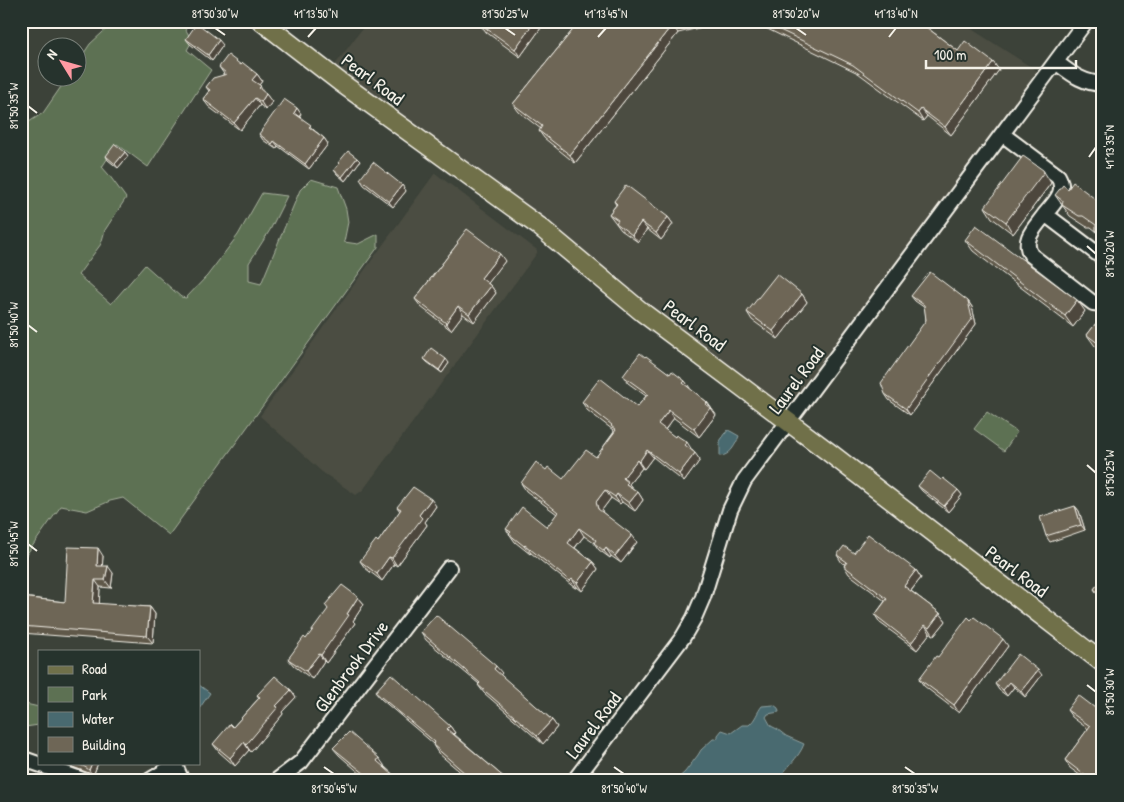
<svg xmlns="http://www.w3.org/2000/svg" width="1124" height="802" viewBox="0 0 1124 802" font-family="'Patrick Hand',sans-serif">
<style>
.built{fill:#4b4d42}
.green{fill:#5d7153;stroke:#a8b19e}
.water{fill:#496a70;stroke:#8da0a0}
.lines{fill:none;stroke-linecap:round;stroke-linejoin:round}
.minor-casing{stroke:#f4f1e8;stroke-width:18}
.major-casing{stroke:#f4f1e8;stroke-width:21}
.minor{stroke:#26332d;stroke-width:14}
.major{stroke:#70704a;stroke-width:18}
.wall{fill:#5f584a;stroke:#f4f1e8}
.shaded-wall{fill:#4d473c;stroke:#f4f1e8}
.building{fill:#6e6656;stroke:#f4f1e8}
.ticks{fill:none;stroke:#f4f1e8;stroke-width:2}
.labels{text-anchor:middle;stroke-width:4;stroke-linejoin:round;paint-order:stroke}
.street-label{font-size:19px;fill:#f4f1e8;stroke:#26332d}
.neatline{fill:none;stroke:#f4f1e8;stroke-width:2}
.ticks-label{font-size:12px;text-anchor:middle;fill:#f4f1e8}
</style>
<rect width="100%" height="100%" fill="#3c4239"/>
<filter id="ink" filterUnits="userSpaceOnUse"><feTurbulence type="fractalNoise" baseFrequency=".02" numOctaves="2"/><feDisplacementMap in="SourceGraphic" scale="10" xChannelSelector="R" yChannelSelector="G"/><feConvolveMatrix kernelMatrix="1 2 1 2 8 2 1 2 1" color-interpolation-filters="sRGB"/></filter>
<g filter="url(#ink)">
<path class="built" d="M368 21H959L1045 76 788 421 329 73Z
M435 173 537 250V253L363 490 356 495 322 472 260 416 327 322Z"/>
<path class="green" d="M115 21H181L192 41 187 50 211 70 148 167 117 144 102 167 109 175 126 198 105 230 101 244 78 275 111 304 145 265 181 297 186 298 207 276 238 235 262 193 287 196 270 230 249 263V281L261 284 300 190 311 179 338 187 346 209 348 222 344 242 358 244 378 234V247L169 535 123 498 110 501 87 511 61 506 21 562V510L23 507 21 504V127L43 113 67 78H78V62L90 44Z
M987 412 1017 432 1004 451 974 429Z
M21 703 39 707V725L25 727 21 730Z"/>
<path class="water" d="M728 430 732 432 739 436C736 444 730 456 720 456V441Z
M199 685 210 693 199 709Z
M774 705 778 708 779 712 768 714 766 717 771 726 777 729 786 736 804 744C799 758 785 768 778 781H675L685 772 698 755 701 750 713 739H716L718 738V735L722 730 731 733 742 725H749C756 719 757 712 762 706Z"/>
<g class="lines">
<defs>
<path id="minor" d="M1056 62C1072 74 1082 83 1103 84
M1002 134 1058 176C1067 192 1055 202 1045 214
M1103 258 1045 214C1036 227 1021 239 1031 255L1093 303 1103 304
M21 758 86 781
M174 763 182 781
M149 781 175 765
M276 781 301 762 449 568
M574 781 683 637 694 618 703 597 730 510 744 481 1086 21"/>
<path id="major" d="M261 21 340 82 540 227 642 312 830 453 1103 663"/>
</defs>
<use href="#minor" class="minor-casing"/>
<use href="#major" class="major-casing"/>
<use href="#minor" class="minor"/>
<use href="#major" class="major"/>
</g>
<path class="wall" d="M473 21H546L520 57 486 32 484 29Z
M580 21H727L678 33 575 163 544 138 539 131 541 129 519 112 513 104Z
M751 21H918L958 51 993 62 999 70 951 135 927 116 923 121 858 73Z
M186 39 223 45 212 61 190 44Z
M241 65 257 74 262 81 259 85 272 102 266 110 260 105 240 130 209 107 203 99 209 91 206 87 224 74 219 67Z
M297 108 301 114 299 116 315 131 324 138 328 144 309 169 278 146 276 149 263 140 259 134Z
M125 152 128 156 118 168 108 160 106 156Z
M360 161 345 181 337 174 334 170 339 164Z
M360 179 402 185 406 191 393 207 364 185Z
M1051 182V183L1013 234 992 218 985 207Z
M1068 189 1103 205V240L1097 232 1091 227H1087L1070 216 1055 195Z
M614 201 668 217 673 224 661 240 647 229 638 242 621 230 609 214 616 205Z
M965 240 1085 311 1073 327 973 251Z
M457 242 505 261 488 283 491 286 496 293 474 322 463 314 451 330 421 307 415 299 458 243Z
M802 294 807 302 778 339 752 320 747 312Z
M911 296 968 301 972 307 976 324 910 415 889 400 885 394 926 320 925 308 915 301Z
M1103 314V352L1095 346 1087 335Z
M645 357 670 374 685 381 690 389 707 402 716 415 699 437 674 418 665 430 692 450 700 460 684 482 653 457 644 469 642 468 629 484 632 488 638 492 643 500 635 511 622 502 620 504 611 498 602 510V512L637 542 621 563 611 556 610 558 599 550 594 543 584 536 575 548 593 562 598 569 582 591 577 587 575 588 531 553 530 554 515 542 506 529 547 527 557 514 526 491 521 483 563 479 596 457 614 432 613 430 587 410 582 402 637 407 646 396 628 383 623 376Z
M424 359 449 363 442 373 427 362Z
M918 486 958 490 962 495 948 512 922 491Z
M436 506 425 522 427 525 397 566 394 564 382 581 365 568 360 561 378 542 400 511 397 507Z
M1075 506 1079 511 1085 530 1050 542 1046 536Z
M854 553 916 570 921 578 911 591 940 613 946 621 934 636 930 633 917 650 880 623 875 615 885 601 849 574 844 566 845 564 842 563 837 555Z
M103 556 102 566 113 573 111 588 100 587 99 604 150 607 155 614 153 643 21 633V597L65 602Z
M1103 578V599L1098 595 1094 589Z
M358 597 364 604 353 621 355 623 326 663 324 661 312 679 294 666 288 659 306 639Z
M421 632 502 673 500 675 552 720 557 727 543 744 484 693 478 685 479 684 426 640Z
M1008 646 959 713 924 686 919 679 938 657Z
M1042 675 1025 697 1014 687 1007 696 999 690 995 684Z
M291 690 296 697 282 712 283 714 251 752 249 750 235 766 219 752 213 744 233 727 259 698 257 695Z
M375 692 450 726 455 733 454 734 508 781H471L438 753 433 745 434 744 381 699Z
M1067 710 1103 714V781H1088L1070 768 1065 760 1088 729 1072 717Z
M333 748 384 765V766L400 781H365L362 777 363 776 339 755Z
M62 763H98L93 776 89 773Z"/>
<path class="shaded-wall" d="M56 21H62L59 26Z
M535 21H546L520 57 515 49Z
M672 25 678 33 575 163 570 155Z
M219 40 223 45 212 61 208 55Z
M993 62 999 70 951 135 945 127Z
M257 74 262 81 257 88 252 80Z
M266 94 272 102 266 110 261 102Z
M255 98 260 105 240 130 234 123Z
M297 108 301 114 298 118 294 113Z
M921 109 927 116 923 121 918 113Z
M324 138 328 144 309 169 305 164Z
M274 141 278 146 276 149 272 144Z
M125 152 128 156 118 168 115 164Z
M357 158 360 161 345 181 342 177Z
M1043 170 1051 183 1013 234 1006 222Z
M402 185 406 191 393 207 389 202Z
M668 217 673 224 661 240 656 233Z
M641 222 647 229 638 242 632 235Z
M500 254 505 261 486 286 481 278Z
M491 286 496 293 474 322 469 314Z
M802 294 807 302 778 339 773 331Z
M1077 300 1085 311 1073 327 1065 316Z
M968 301 972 307 976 324 910 415 906 409Z
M458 306 463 314 451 330 446 323Z
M446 359 449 363 442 373 439 370Z
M685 381 690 388 688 391 683 383Z
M707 402 716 415 699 437 694 429Z
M669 410 674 418 663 432 658 424Z
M687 442 692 450 690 453 685 445Z
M647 450 653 457 644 469 639 462Z
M695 453 700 460 684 482 679 474Z
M637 460 642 468 629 484 633 489 631 491 623 478Z
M605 490 611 498 602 510 603 516 598 509 596 502Z
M958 490 962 495 948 512 944 506Z
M638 492 643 500 635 511 629 503Z
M617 494 622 502 620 504 615 497Z
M431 499 436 506 425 522 427 525 397 566 392 558 419 515Z
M1075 506 1079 511 1085 530 1081 525Z
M579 528 584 536 573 550 568 543Z
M632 535 637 542 621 563 615 556Z
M525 545 531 553 530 554 524 546Z
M98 548 103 556 102 573 97 566Z
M606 548 611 556 610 558 604 551Z
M389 557 394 564 382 581 377 574Z
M593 562 598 569 582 591 577 583Z
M108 566 113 573 111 588 105 580Z
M916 570 921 578 909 593 904 586Z
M572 579 577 587 575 588 570 581Z
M95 580 100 587 99 611 93 603Z
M358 597 364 604 353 621 355 623 326 663 321 655Z
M150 607 155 614 153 643 147 636Z
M940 613 946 621 934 636 929 628Z
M925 625 930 633 917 650 911 643Z
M1003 639 1008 646 959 713 954 705Z
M319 654 324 661 312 679 306 671Z
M496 666 502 673 499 677 494 669Z
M1038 670 1042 675 1025 697 1021 691Z
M1010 682 1014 687 1007 696 1003 690Z
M291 690 296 697 282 712 283 714 251 752 246 745 276 706Z
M552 720 557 727 543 744 537 736Z
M450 726 455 733 452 736 447 729Z
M244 742 249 750 235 766 230 758Z
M379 758 384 765 383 769 377 761Z
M92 763H98L93 776 89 770Z"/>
<path class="building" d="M478 21H535L515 49 480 24H481Z
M580 21H689L672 25 570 155 539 131 542 126 513 104Z
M761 21H918L958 51 965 41 993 62 945 127 921 109 918 113 853 65Z
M197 23 219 40 208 55 186 39Z
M228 55 241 65 243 63 257 74 252 80 261 86 259 88 266 94 261 102 255 98 234 123 203 99 210 90 206 87 213 78 227 74 219 67Z
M284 99 297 108 294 113 311 125 309 127 324 138 305 164 274 141 272 144 259 134Z
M115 144 125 152 115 164 106 156Z
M348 151 357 158 342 177 334 170 339 164 338 163Z
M1023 156 1043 170 1044 172 1006 222 985 207Z
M373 162 402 185 389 202 360 179Z
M1073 182 1103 205V235L1096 230V225L1083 216H1079L1062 205 1063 201 1055 195 1063 185 1068 189Z
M626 185 668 217 656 233 641 222 632 235 616 223 618 220 609 214 617 204 614 201Z
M976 225 1077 300 1065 316 965 240Z
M467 229 500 254 481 278 491 286 469 314 458 306 446 323 415 299 458 243 457 242Z
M930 272 968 301 972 318 906 409 885 394 881 383 926 320 924 305 911 296Z
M777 274 802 294 773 331 747 312Z
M1103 314V347L1087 335Z
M431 348 446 359 439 370 424 359Z
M640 353 645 357 646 356 670 374 672 371 685 381 683 383 707 402 705 404 710 408 694 429 669 410 658 424 675 437 676 435 687 442 685 445 695 453 679 474 647 450 639 462 637 460 623 478 628 482 626 484 638 492 629 503 617 494 615 497 605 490 596 502 598 509 632 535 615 556 606 548 604 551 594 543 596 540 579 528 568 543 593 562 577 583 572 579 570 581 525 545 524 546 509 534 511 532 506 529 522 507 547 527 558 512 521 483 536 462 546 470 548 467 563 479 586 450 596 457 616 430 611 426 612 425 582 402 600 378 637 407 648 394 623 376Z
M930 471 941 480 943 478 958 490 944 506 918 486Z
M413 487 431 499 419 515 422 518 392 558 389 557 377 574 360 561 376 540 378 542 401 509 397 507Z
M1075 506 1081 525 1046 536 1040 517Z
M868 534 916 570 904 586 940 613 929 628 925 625 911 643 875 615 887 599 844 566 847 562 837 555 844 546 854 553Z
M68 547 98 548 97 566H108L105 580H95L93 603 150 607 147 636 21 626V597L65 602Z
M1103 578V596L1094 589Z
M342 585 358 597 347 614 349 615 321 655 319 654 306 671 288 659 304 637 306 639 328 609 325 605Z
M436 615 496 666 494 669 552 720 537 736 478 685 480 683 421 632Z
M968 617 971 620 974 617 1003 639 954 705 919 679 936 656 938 657Z
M1018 654 1038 670 1021 691 1010 682 1003 690 995 684Z
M391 674 450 726 447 729 506 779 504 781H474L433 745 435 742 375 692Z
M275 676 291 690 276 706 278 707 246 745 244 742 230 758 213 744 230 724 233 727 260 697 257 695Z
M1078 695 1103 714V781H1092L1065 760 1090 726 1067 710Z
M349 732 379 758 377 761 400 781H366L362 777 365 774 333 748Z
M74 763H92L89 770 85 767Z
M21 777 33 781H21Z"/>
</g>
<path class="ticks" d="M215 28 225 35M505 28 515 35M796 28 806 35M308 37 316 28M598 37 606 28M889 37 896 28M28 106 37 113M1089 157 1096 147M1087 246 1096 254M28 325 37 332M1087 465 1096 473M28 544 37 551M1087 685 1096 692M324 767 334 774M614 767 624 774M905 767 915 774"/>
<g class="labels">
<g class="street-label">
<text transform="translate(373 79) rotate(37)" y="7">Pearl Road</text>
<text transform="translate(695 325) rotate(37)" y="7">Pearl Road</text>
<text transform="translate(796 380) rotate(-53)" y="7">Laurel Road</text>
<text transform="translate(1017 571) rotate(37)" y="7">Pearl Road</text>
<text transform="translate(351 666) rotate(-53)" y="7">Glenbrook Drive</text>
<text transform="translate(593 725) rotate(-53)" y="7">Laurel Road</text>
</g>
</g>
<rect width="1124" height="802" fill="none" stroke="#26332d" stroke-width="55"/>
<rect x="38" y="650" width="162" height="115" fill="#26332d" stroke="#787f78"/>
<rect x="48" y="666" width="25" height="8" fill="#70704a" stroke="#787f78"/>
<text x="82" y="674" font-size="15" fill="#f4f1e8">Road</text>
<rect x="48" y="687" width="25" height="15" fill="#5d7153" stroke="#787f78"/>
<text x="82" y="700" font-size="15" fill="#f4f1e8">Park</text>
<rect x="48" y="712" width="25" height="15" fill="#496a70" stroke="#787f78"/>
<text x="82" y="724" font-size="15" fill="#f4f1e8">Water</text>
<rect x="48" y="737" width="25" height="15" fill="#6e6656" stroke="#787f78"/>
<text x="82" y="750" font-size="15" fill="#f4f1e8">Building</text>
<g transform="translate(62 62) rotate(307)"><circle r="24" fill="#26332d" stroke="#787f78"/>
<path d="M0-4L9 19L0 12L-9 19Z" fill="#ff9aa2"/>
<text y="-8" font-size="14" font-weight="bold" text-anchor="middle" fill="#f4f1e8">N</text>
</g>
<path d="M926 60v8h150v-8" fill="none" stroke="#f4f1e8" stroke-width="2.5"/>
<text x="934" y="60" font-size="15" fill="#f4f1e8" stroke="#26332d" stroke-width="4" paint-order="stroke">100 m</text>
<rect x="28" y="28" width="1068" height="746" class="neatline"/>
<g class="ticks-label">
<text x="215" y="18">81°50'30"W</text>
<text x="316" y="18">41°13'50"N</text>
<text x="505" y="18">81°50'25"W</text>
<text x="606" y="18">41°13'45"N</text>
<text x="796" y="18">81°50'20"W</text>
<text x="896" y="18">41°13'40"N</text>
<text transform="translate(14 106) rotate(-90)" y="4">81°50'35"W</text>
<text transform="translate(1110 147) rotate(-90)" y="4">41°13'35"N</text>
<text transform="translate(1110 254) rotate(-90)" y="4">81°50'20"W</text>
<text transform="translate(14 325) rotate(-90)" y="4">81°50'40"W</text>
<text transform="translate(1110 473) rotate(-90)" y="4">81°50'25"W</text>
<text transform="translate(14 544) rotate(-90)" y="4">81°50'45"W</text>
<text transform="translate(1110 692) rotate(-90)" y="4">81°50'30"W</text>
<text x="334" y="793">81°50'45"W</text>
<text x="624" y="793">81°50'40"W</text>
<text x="915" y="793">81°50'35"W</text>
</g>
</svg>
